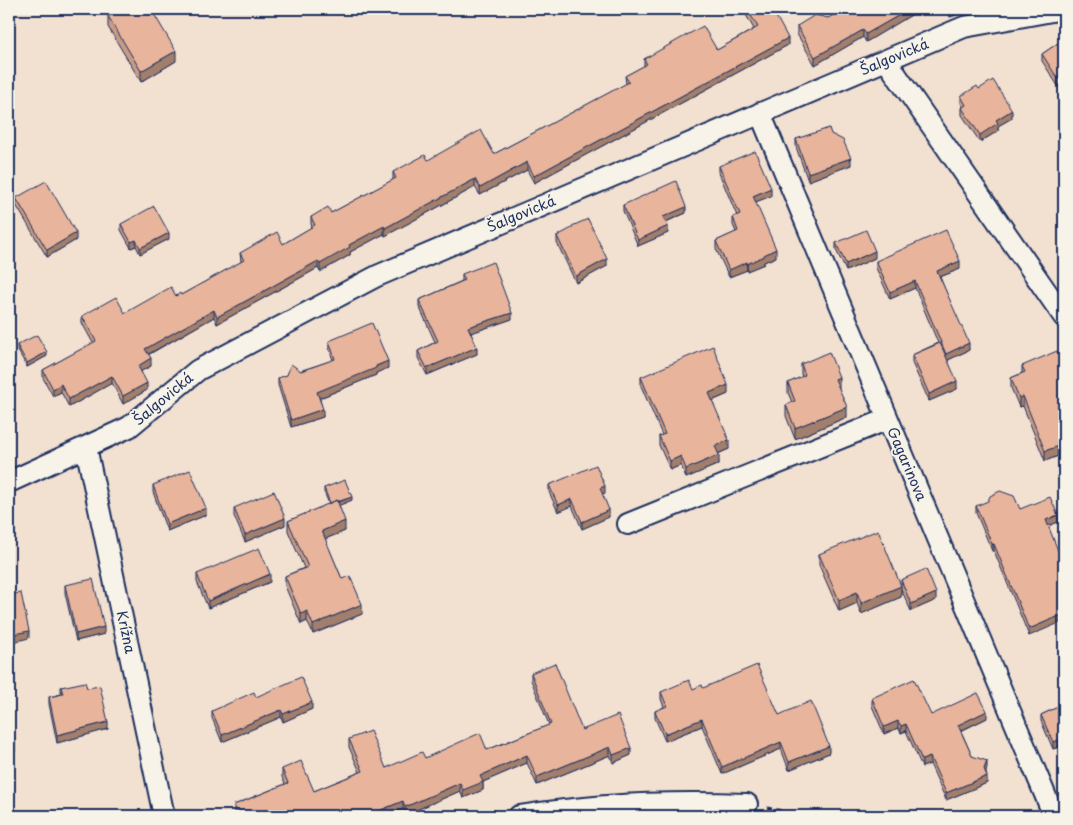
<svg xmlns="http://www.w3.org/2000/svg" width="1073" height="825" viewBox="0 0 1073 825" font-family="'Playpen Sans',sans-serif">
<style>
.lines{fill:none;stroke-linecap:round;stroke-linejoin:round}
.minor-casing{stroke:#1b2f5e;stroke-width:24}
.path{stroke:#1b2f5e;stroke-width:3;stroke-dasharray:5 4;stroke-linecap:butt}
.minor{stroke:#f7f3e8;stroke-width:20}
.wall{fill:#c89b85;stroke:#1b2f5e}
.shaded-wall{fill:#a27e6c;stroke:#1b2f5e}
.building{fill:#e8b49b;stroke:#1b2f5e}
.labels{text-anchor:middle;stroke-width:4;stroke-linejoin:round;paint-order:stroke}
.street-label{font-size:14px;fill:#1b2f5e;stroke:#f7f3e8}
</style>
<rect width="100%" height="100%" fill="#f2e0d1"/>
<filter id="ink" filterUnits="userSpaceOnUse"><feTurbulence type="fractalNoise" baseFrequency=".02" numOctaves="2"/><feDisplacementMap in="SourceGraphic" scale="10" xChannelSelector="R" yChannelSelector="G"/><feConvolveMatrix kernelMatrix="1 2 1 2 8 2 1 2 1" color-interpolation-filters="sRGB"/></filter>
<g filter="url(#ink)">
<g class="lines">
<defs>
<path id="minor" d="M886 60 1064 317
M760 113 1054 816
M86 447 164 816
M9 482 129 427 198 370 377 276 964 27 1063 9
M628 524 888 419
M519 816C594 804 671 801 747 804"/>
</defs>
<use href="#minor" class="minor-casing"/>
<path class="path" d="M767 808 809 816"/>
<use href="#minor" class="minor"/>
</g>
<path class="wall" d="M746 9H772L788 45 534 183 527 170 480 195 475 187 385 236 384 234 350 252V255L320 272 318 268 217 324 214 317 148 355 151 366 141 371 147 390 123 404 112 383 69 407 61 392 53 396 43 378V370L93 343 82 323V316L125 313 176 296 181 295 241 262 240 253 283 244 312 227 311 224V217L331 213 393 180V172L428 160 494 154 626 84 625 76 644 66V59L717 50 754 29 746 15Z
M918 9V11L866 42 863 37 815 65 797 34V26L828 18Z
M947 9H974L950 17Z
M108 16 176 61 141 82 108 27Z
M1064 39V82L1058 86 1042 61V54Z
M979 89 1012 118 998 126V131L980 142 962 115V108L963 107 961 103V96Z
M831 134 851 165 808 181 796 147V139Z
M719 166 771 196 755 202 776 257 764 262V264L747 271V270L729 277 716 249V241L736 232 733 225V217L737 216 719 173Z
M16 198 76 240 47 257 16 205Z
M623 205 686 213 666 222 668 233 638 246 623 211Z
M121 224 169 239 140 254 136 246 131 248 121 230Z
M557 236 607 266 576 283 557 243Z
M836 243 875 258 846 271 836 250Z
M876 261 960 269 940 277 969 350 948 360 957 389 929 401 912 363V355L938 343 915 288 890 299 876 268Z
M462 274 512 319 471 333 477 354 427 375 418 358V351L435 342 419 306V300L462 281Z
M329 341 388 368 376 373V375L320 398 323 417 291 427 278 385V378L333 360 329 348Z
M17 345 47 356 27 367 17 349Z
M801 364 839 388 847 417 795 439 786 416V405L792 402 788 393V383L802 377 801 374Z
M1022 366 1064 368 1063 470 1058 456 1045 461 1023 406 1019 407 1011 388V378L1022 373Z
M641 377 728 394 712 401 729 449 718 454 719 464 686 478 681 465 670 470 659 445V436L662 435 641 386Z
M153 485 206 515 167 531 153 492Z
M549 485 605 493 602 494 609 517 582 529 572 506 558 512 549 492Z
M324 488 352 500 339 505 345 531 325 539 342 579 362 614 313 634 307 621 301 624 285 586V576L304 568 288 531V521L329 504 324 492Z
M976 506 1020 509 1058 522 1048 526 1029 636 994 551H992L976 513Z
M234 508 285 525 245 542 234 516Z
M819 554 901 585V580L936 600 911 611 901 589V597L861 614 857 603 839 611 819 565Z
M197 574 270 582 208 608 197 582Z
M65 585 104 634 76 641 65 593Z
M531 673 582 730 631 755 613 763 610 755 537 785 527 763 483 782V790L463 798 460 791 405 815 403 809 386 816H235L234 813V805L285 784 282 777V769L314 791 360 772 349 747V739L386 768 425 758 487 750 549 725 531 680Z
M61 687 87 688 108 729 57 743 49 704V697L61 694Z
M703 688 779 715 829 753 789 770 781 749 722 774 702 726 665 741 655 718V711L664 707 661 699V692Z
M256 697 312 709 283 722 281 717 222 742 212 718V711Z
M872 698 931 715 987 718 961 731 972 756 987 768 986 772 987 783 946 800 930 764 922 767 906 731 901 733 898 728 884 734 872 706Z
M1064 704V751L1062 746 1053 749 1041 721V715Z"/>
<path class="shaded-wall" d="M910 9H918V11L866 42V34Z
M957 9H974L950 17V11Z
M863 30V37L815 65V57Z
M788 38V45L534 183V176Z
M176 51V61L141 82V71Z
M1064 75V82L1058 86V79Z
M1012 110V118L998 126V131L980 142V135L996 120Z
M851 158V165L808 181V173Z
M527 162V170L480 195V188Z
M475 179V187L385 236V228Z
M771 188V196L753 203V196Z
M686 207V213L663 223V217Z
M384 226V234L350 252V255L320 272V264L349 245Z
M668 226V233L638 246V240Z
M76 233V240L47 257V250Z
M169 233V239L140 254V248Z
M136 240V246L131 248V242Z
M776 249V257L764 262V264L747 271V264L764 255Z
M875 251V258L846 271V264Z
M607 259V266L576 283V276Z
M318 261V268L217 324V317Z
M960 261V269L937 278V271Z
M747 262V270L729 277V270Z
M915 281V288L890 299V292Z
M214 310V317L145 356V349Z
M512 313V319L468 334V327Z
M969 343V350L946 361V354Z
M477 347V354L427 375V368Z
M47 352V356L27 367V363Z
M151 358V366L138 373V366Z
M388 361V368L376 373V375L317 399V392Z
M112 376V383L69 407V399Z
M839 377V388L835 390V379Z
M957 381V389L929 401V394Z
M147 383V390L123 404V396Z
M61 384V392L53 396V389Z
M728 385V394L709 402V393Z
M1023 396V406L1019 407V398Z
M847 407V417L795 439V428Z
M323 409V417L291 427V420Z
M729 440V449L715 455V446Z
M1058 446V456L1045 461V451Z
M719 455V464L686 478V469Z
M681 456V465L670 470V461Z
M1063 460H1064V469L1063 470Z
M605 486V493L600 495V488Z
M352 497V500L331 509V505Z
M572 499V506L558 512V505Z
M206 508V515L167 531V524Z
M609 510V517L582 529V522Z
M1058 515V522L1046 527V520Z
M285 518V525L245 542V535Z
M345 521V531L322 540V531Z
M992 544H994V551H992Z
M270 574V582L208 608V601Z
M901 586V597L861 614V603Z
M857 592V603L839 611V600Z
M936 593V600L911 611V604Z
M362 604V614L313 634V625Z
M307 611V621L301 624V614Z
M1064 614V621L1029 636V629Z
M104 627V634L76 641V634Z
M29 631V638L9 643V635Z
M312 702V709L283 722V714Z
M281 710V717L222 742V735Z
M987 711V718L958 732V725Z
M702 719V726L665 741V734Z
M898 721V728L884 734V727Z
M108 722V729L57 743V735Z
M906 724V731L901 733V726Z
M1062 739V746L1053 749V742Z
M15 742V752L9 754V743Z
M781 742V749L722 774V767Z
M829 746V753L789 770V762Z
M610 747V755L537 785V777Z
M631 748V755L613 763V755Z
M527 755V763L483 782V790L463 798V790L480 776Z
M930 757V764L922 767V760Z
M987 761V768L984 776V769Z
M987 776V783L946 800V793Z
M460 783V791L405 815V807Z
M403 801V809L386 816H366Z"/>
<path class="building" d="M120 9H151L176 51 141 71 108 16Z
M747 9H772L788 38 534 176 527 162 480 188 475 179 385 228 384 226 349 245 350 247 320 264 318 261 217 317 214 310 145 349 151 358 138 366 147 383 123 396 112 376 69 399 61 384 53 389 43 370 96 341 82 316 116 297 125 313 171 287 176 296 180 293 181 295 244 260 240 253 277 232 283 244 315 225 311 217 328 207 331 213 396 178 393 172 425 155 428 160 481 130 494 154 629 82 625 76 647 64 644 59 703 26 717 50 758 27Z
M845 9H910L866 34 863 30 815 57 797 26 815 15 828 18Z
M949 9H957L950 11Z
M1064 39V75L1058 79 1042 54Z
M993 80 1012 110 996 120 998 123 980 135 962 108 966 105 961 96 977 86 979 89Z
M829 128 831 134 843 140 851 158 808 173 796 139Z
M755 151 771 188 753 196 776 249 764 255V256L747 264V262L729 270 716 241 738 231 733 217 740 214 719 166Z
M46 181 76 233 47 250 16 198Z
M676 181 686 207 663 217 668 226 638 240 623 205Z
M154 206 169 233 140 248 136 240 131 242 121 224Z
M588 219 607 259 576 276 557 236 572 228V226Z
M866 230 875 251 846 264 836 243Z
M946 230 960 261 937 271 969 343 946 354 915 281 890 292 876 261Z
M493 262 512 313 468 327 477 347 427 368 418 351 438 341 419 300 465 280 462 274Z
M372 323 388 361 376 366V368L317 392 323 409 291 420 278 378 287 375 291 364 301 371 335 359 329 341Z
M37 335 47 352 27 363 17 345Z
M940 343 957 381 929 394 912 355Z
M713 346 728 385 709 393 729 440 715 446 719 455 686 469 681 456 670 461 659 436 665 434 641 377Z
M1057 351 1064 368V460H1063L1058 446 1045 451 1023 396 1019 398 1011 378 1025 372 1022 366Z
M829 352 839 377 835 379 847 407 795 428 786 405 795 401 788 383 805 375 801 364Z
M596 465 605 486 600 488 609 510 582 522 572 499 558 505 549 485Z
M190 470 206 508 167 524 153 485Z
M345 480 352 497 337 502V500L330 503 324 488Z
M274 491 285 518 245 535 234 508Z
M1000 491 1014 496 1020 509 1050 497 1058 515 1046 520 1064 566V614L1029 629 994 544H992L976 506 988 501 990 496Z
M337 500 345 521 322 531 342 579 350 576 362 604 313 625 307 611 301 614 285 576 308 567 288 521Z
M878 530 901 586 861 603 857 592 839 600 819 554Z
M259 548 270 574 208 601 197 574Z
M926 569 936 593 911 604 901 580Z
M93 579 104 627 76 634 65 585Z
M21 593 29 631 9 635V595Z
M555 663 582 730 618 715 631 748 613 755 610 747 537 777 527 755 480 776 483 782 463 790 460 783 405 807 403 801 366 816H239L234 805 288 783 282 769 301 761 314 791 363 771 349 739 370 731 386 768 422 752 425 758 480 733 487 750 551 724 531 673Z
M757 665 779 715 811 701 829 746 789 762 781 742 722 767 702 719 665 734 655 711 667 706 661 692 689 680 693 689 702 685 703 688Z
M301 677 312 702 283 714 281 710 222 735 212 711 254 692 256 697Z
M914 679 931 715 978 693 987 711 958 725 972 756 987 761 984 769 987 776 946 793 930 757 922 760 906 724 901 726 898 721 884 727 872 698Z
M85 682 87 688 100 686 108 722 57 735 49 697 63 694 61 687Z
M1064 704V744L1062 739 1053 742 1041 715Z
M9 715 15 742 9 743Z"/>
</g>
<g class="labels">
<g class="street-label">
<text transform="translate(894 57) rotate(-23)" y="5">Šalgovická</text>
<text transform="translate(521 214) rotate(-23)" y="5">Šalgovická</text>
<text transform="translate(163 399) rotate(-40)" y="5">Šalgovická</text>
<text transform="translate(907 464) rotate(67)" y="5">Gagarinova</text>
<text transform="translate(126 632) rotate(78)" y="5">Krížna</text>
</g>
</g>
<rect width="1073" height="825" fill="none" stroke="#f7f3e8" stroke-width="30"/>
<rect x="15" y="15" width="1043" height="795" fill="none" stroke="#1b2f5e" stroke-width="2" filter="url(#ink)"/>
</svg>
